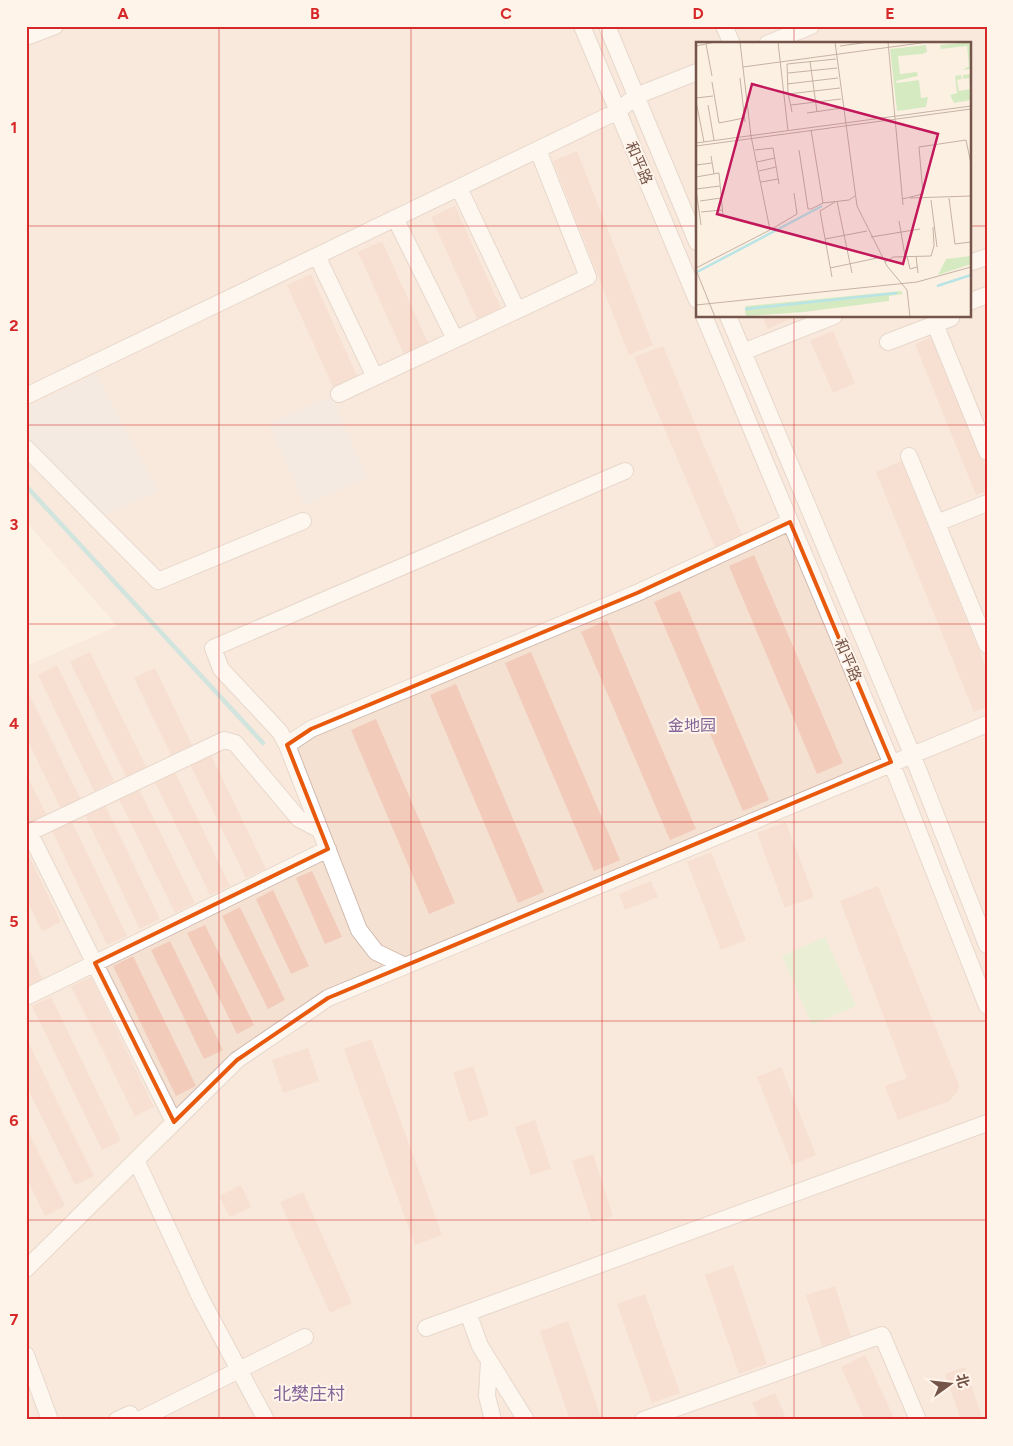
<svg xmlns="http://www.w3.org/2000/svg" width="1013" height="1446" viewBox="0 0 1013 1446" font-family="Figtree,'Noto Sans SC',sans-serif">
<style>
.residential{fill:#f4e1d2;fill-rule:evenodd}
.industrial{fill:#ece3de}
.green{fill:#d6eac2}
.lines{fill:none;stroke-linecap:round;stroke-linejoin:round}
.stream{stroke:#9ed5d8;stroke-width:4.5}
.building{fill:#f2cbbb}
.minor-casing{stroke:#d0b9ad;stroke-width:18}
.minor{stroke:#fff;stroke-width:16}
.marked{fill:none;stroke:#e8590c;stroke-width:4;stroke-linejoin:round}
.grid{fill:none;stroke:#d62828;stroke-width:1;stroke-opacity:0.55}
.labels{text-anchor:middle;stroke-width:4;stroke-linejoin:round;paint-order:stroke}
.street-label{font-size:15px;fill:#755449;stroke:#fff4ea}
.neighbourhood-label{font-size:16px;fill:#826498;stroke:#fff4ea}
.quarter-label{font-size:18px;fill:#826498;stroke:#fff4ea}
.inset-river{fill:none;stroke:#b8e4e6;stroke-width:2.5}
.inset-road{fill:none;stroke:#c6b2a5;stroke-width:1}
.view{fill:#c2185b;fill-opacity:0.15;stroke:#c2185b;stroke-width:2.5}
.inset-edge{fill:none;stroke:#755449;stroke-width:2.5}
.neatline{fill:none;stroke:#d62828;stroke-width:2}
.grid-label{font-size:16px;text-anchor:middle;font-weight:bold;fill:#d62828}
</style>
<rect width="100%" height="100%" fill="#fcf0e3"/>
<path class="residential" d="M26 26H987V1420H26V666L117 626 26 522ZM697 44H969V316H697Z"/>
<path class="industrial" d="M96 374 158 491 100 517 26 441V408Z
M331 396 367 478 305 505 269 424Z"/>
<path class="green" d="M825 937 856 1006 812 1025 782 956Z"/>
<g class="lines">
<path class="stream" d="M26 486 263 743"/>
</g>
<path class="building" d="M577 151 653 345 629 355 553 161Z
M455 206 501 308 477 319 431 217Z
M382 241 428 343 404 354 358 252Z
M311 274 357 376 333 387 287 285Z
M762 316H797L768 329Z
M833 331 855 383 833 393 810 340Z
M932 337 987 469V491L976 495 915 344Z
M663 346 702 441 742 535 715 547 634 357Z
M901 461 987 670V707L974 712 876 472Z
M754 555 843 763 817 774 729 566Z
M680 591 769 800 743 811 654 602Z
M607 620 696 829 670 840 581 632Z
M90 652 147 769 127 778 70 662Z
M531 652 620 860 594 871 505 663Z
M57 665 114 781 94 791 38 675Z
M155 668 192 745 171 755 134 678Z
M456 684 544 892 518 903 430 695Z
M26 688 81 800 61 809 26 737Z
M376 719 455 903 429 914 351 730Z
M211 755 266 869 246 878 190 764Z
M175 772 230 886 210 895 155 782Z
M26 774 47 816 28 825 26 823Z
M139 789 195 903 175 913 119 799Z
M105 805 160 919 140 929 85 815Z
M72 822 127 936 107 945 52 831Z
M786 822 814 897 785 908 757 833Z
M26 850 61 922 42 931 26 899Z
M711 852 746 940 721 950 687 862Z
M312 871 342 937 325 944 296 878Z
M651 881 658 897 625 910 619 894Z
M878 886 959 1085 958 1091 949 1101 898 1120 885 1086 907 1078 840 901Z
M273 890 309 966 291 974 256 899Z
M240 907 285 1000 268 1009 222 916Z
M205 925 254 1025 237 1034 187 933Z
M170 941 223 1050 204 1059 151 950Z
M26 943 43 980 26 988Z
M133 956 196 1086 176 1096 113 966Z
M91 977 154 1107 135 1116 71 986Z
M51 997 121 1141 102 1150 32 1006Z
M26 1038 94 1176 75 1185 26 1085Z
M371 1039 442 1235 415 1245 344 1049Z
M308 1048 319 1081 283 1093 272 1060Z
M473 1066 489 1115 469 1122 453 1073Z
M781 1067 816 1155 792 1165 757 1077Z
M535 1120 551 1169 531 1175 515 1127Z
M26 1127 65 1206 45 1216 26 1177Z
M593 1154 613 1216 592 1222 572 1161Z
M241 1185 251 1207 230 1217 219 1196Z
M303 1192 352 1303 330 1313 280 1202Z
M733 1265 767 1364 739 1374 705 1275Z
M835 1286 851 1336 822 1346 806 1295Z
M645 1294 680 1393 652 1403 617 1304Z
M568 1321 602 1420H570L540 1331Z
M865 1355 895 1420H865L841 1367Z
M965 1367 983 1420H961L945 1374Z
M775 1393 787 1420H760L752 1403Z"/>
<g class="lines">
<defs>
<path id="minor" d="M582 26 697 300
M607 26 697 242
M724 26 732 44
M26 37 55 26
M767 44 811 26
M459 188 517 310
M395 218 455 339
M317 256 375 377
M969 263 987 257
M969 302 987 295
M704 316 891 762 987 1006
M728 316 912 754 987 945
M935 324 987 452
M888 342 951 318 950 316
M743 352 834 316
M339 394 588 277 538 150
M26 396 618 111 636 96 697 72
M26 448 158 581 303 521
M909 456 987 645
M625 471 213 648 221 669 280 732 287 745 311 729 637 593 790 522
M937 523 987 503
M287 745 359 930 376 952 405 966
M29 832 174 1122
M26 834 224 740 235 743 299 819 320 830
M26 997 328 849
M136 1160 201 1299 266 1420
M26 1269 237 1060 328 998 987 724
M468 1313 480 1346 526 1420
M426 1328 987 1123
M26 1355 50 1420
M489 1361 487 1396 493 1420
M117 1420 130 1414 133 1420
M139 1420 305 1337
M643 1420 882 1335 918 1420"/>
</defs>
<use href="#minor" class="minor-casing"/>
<use href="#minor" class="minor"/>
</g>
<path d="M0 0H1013V1446H0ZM790 522 891 762 328 998 237 1060 174 1122 95 963 328 849 287 745 311 729 637 593Z" fill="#fcf0e3" fill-opacity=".55" fill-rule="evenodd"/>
<path class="marked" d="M790 522 891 762 328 998 237 1060 174 1122 95 963 328 849 287 745 311 729 637 593Z"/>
<path class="grid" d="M219 26V1420M411 26V1420M602 26V1420M794 26V44M26 226H697M969 226H987M794 316V1420M26 425H987M26 624H987M26 822H987M26 1021H987M26 1220H987"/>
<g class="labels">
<g class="street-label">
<text transform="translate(639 163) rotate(67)" y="5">和平路</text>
<text transform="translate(848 660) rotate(67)" y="5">和平路</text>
</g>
<g class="neighbourhood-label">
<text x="692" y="731">金地园</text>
</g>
<g class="quarter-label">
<text x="309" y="1400">北樊庄村</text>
</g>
</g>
<g transform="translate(696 42)">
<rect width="275" height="275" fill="#fcf0e3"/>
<path d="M275 0V27L267 28 273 24 271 4 245 7 244 3ZM230 3 231 10 226 12 202 14 204 32 221 30 222 34 200 39 201 41 223 38 225 56 232 55 230 65 201 69 194 7ZM275 32V58L258 61 254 53 261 51 259 34 265 33 266 37 261 38 263 49 274 47 273 36 267 37V33ZM275 214V222L242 233 250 217ZM205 249 207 252 193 254V259L108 270 50 274 49 268 50 264Z" fill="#d6eac2"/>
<path class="inset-river" d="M1 230 126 164M241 244 275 233M49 267 201 251"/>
<path class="inset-road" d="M82 0 92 89M139 0 161 164 191 224 211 248 214 275M192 0 207 163M10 2 16 34M0 4 19 0M144 4 173 0M114 19 121 70M47 25 232 0M92 31 141 26M44 36 49 80M16 40 23 81 48 76M91 42 142 36M88 51 92 50 91 22 140 17M92 51 96 70M92 52 144 46M0 56 17 54M0 59 8 100M12 63 18 98M95 63 145 57M111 71 146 66M0 101 275 64M0 104 275 67M59 108 77 106 83 142M103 108 112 167H115L127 161 115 88M15 114 18 132M61 120 79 116M0 123 16 121M63 129 80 125M0 135 23 131 27 174M65 140 82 137M0 147 5 183M0 147 24 144M214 156 275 154M253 156 259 202 275 200M206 157 227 152 223 105 270 98 275 122M235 158 241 205M4 159 25 156M141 159 156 231M127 161 153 158 159 154M5 170 26 168M203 179 209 214M74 188 101 172 98 151M175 195 224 187M129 197 171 189M211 214 214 227 221 225M220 214 222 231M189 220 197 215 235 214 238 204 237 185M0 226 74 188 55 94 44 0M134 226 186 215M0 228 19 275M136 235 124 169 139 160M0 263 221 240 275 225"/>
<path class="view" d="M56 42 242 92 207 222 21 172Z"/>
<rect width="275" height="275" class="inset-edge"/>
</g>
<rect width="1013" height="1446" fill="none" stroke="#fff4ea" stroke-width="55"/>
<g transform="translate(950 1384) rotate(75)" stroke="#fff4ea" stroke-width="4" paint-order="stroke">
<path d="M0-4L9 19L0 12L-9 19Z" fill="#755449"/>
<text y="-8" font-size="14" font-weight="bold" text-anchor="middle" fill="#755449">北</text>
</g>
<rect x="28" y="28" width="958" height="1390" class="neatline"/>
<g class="grid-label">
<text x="123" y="19">A</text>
<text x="315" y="19">B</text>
<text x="506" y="19">C</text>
<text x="698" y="19">D</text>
<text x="890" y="19">E</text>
<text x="14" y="133">1</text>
<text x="14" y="331">2</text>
<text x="14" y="530">3</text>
<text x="14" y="729">4</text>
<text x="14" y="927">5</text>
<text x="14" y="1126">6</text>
<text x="14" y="1325">7</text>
</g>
</svg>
